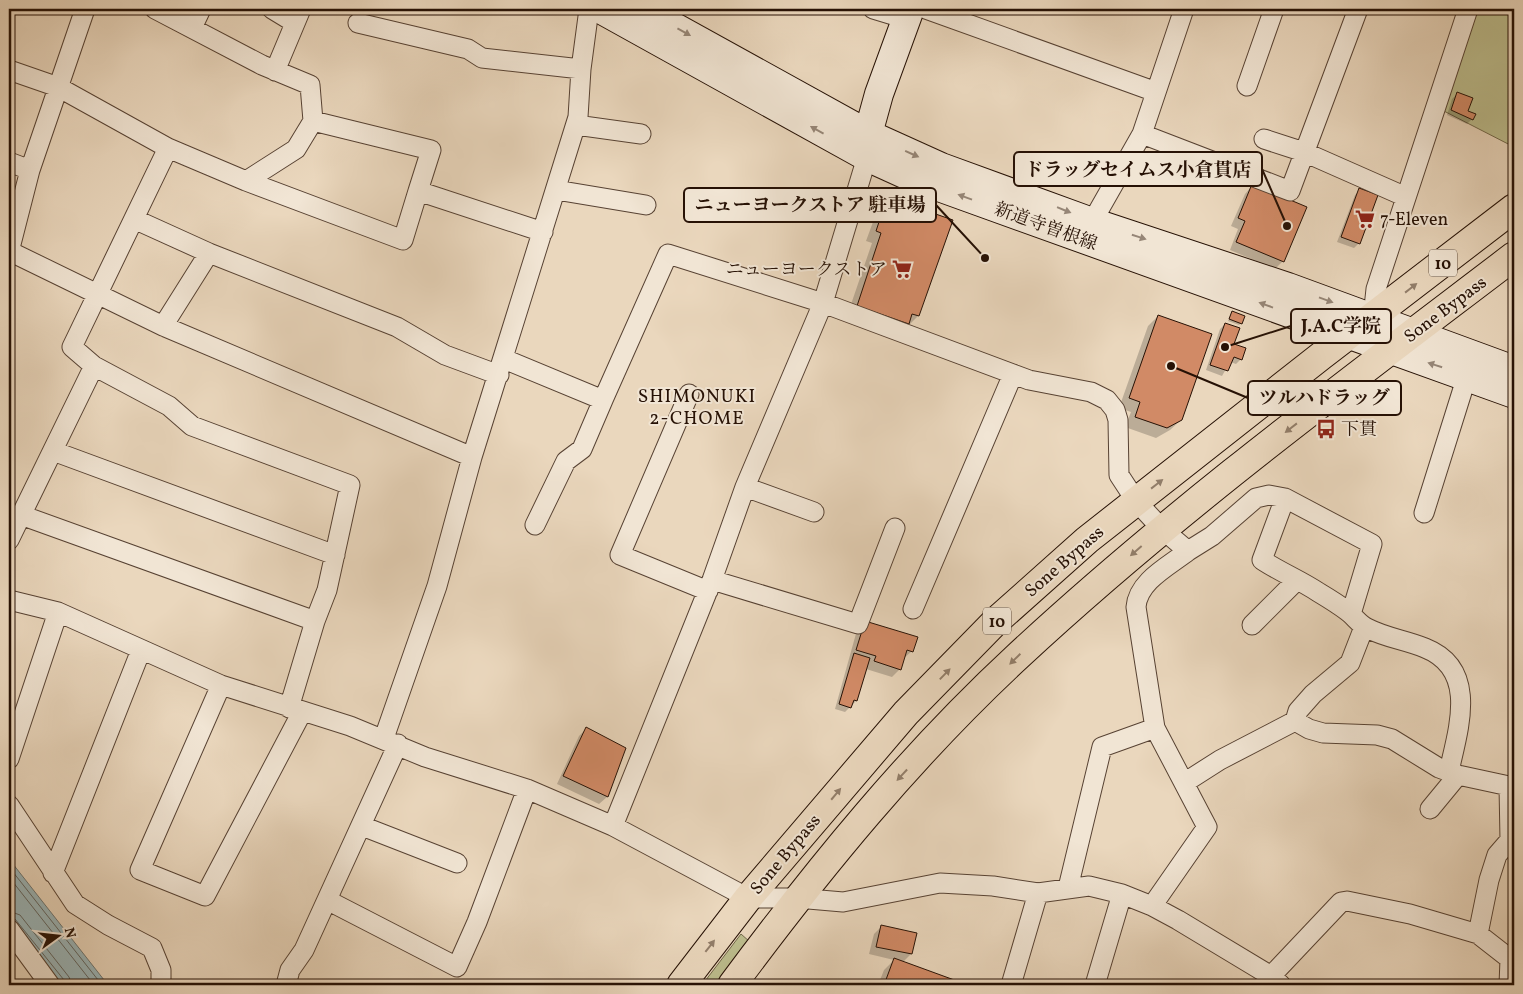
<svg xmlns="http://www.w3.org/2000/svg" width="1523" height="994" viewBox="0 0 1523 994" font-family="Vollkorn,'Noto Serif JP',serif">
<style>
.green{fill:#bcbd8d;stroke:#716749}
.water{fill:#9bb7bb;stroke:#6c7572}
.shadow{fill:#0003}
.lines{fill:none;stroke-linecap:round;stroke-linejoin:round}
.shore{stroke:#606460;stroke-width:1}
.building{fill:#d18a66;stroke:#261105}
.street-casing{stroke:#574233;stroke-width:21}
.secondary-casing{stroke:#261105;stroke-width:30}
.highway-casing{stroke:#261105;stroke-width:30}
.street{stroke:#f1e5d4;stroke-width:19}
.secondary{stroke:#f1e5d4;stroke-width:28}
.highway{stroke:#ead7bd;stroke-width:28}
.oneway{fill:#968677}
.oneway2{fill:#927e6a}
.labels{text-anchor:middle;stroke-width:4;stroke-linejoin:round;paint-order:stroke}
.shield{fill:#f1e5d4;stroke:#635143;stroke-width:1}
.shield-label{font-size:16px;font-weight:bold;fill:#261105}
.poi-label{font-size:18px;fill:#261105;stroke:#f1e5d4;text-anchor:start}
.street-label{font-size:18px;fill:#261105;stroke:#f1e5d4}
.neighbourhood-label{font-size:19px;letter-spacing:1px;fill:#261105;stroke:#f1e5d4}
.leader{fill:none;stroke:#261105;stroke-width:2}
.callout-dot{fill:#261105;stroke:#f1e5d4;stroke-width:2}
.callout{fill:#f1e5d4;stroke:#261105;stroke-width:2}
.callout-label{font-size:19px;text-anchor:middle;font-weight:bold;fill:#261105}
</style>
<rect width="100%" height="100%" fill="#ead7bd"/>
<filter id="stains"><feTurbulence type="fractalNoise" baseFrequency=".004" numOctaves="4"/><feColorMatrix values="0 0 0 0 .2 0 0 0 0 .09 0 0 0 0 .02 0 0 0 .5 -.17"/></filter>
<radialGradient id="worn" r=".72"><stop offset=".6" stop-color="#630" stop-opacity="0"/><stop offset="1" stop-color="#630" stop-opacity=".3"/></radialGradient>
<path class="green" d="M1473 9H1514V147L1440 109Z
M741 934 750 942 719 985H702Z"/>
<path class="water" d="M9 859 108 985H62L9 920Z"/>
<path class="shadow" d="M1457 94 1472 119 1467 124 1447 115 1452 99Z
M1252 186 1283 261 1275 269 1230 250 1238 229 1231 226 1245 194Z
M1360 190 1359 243 1354 248 1337 242 1355 195Z
M895 201 918 316 908 326 847 316 872 243 866 241 873 222Z
M1232 312 1241 323 1239 325 1228 321Z
M1158 316 1181 420 1170 430 1156 438 1125 427 1131 412 1119 408 1148 326Z
M1225 324 1241 359 1236 364 1230 362 1222 376 1206 370 1220 329Z
M857 630 912 651 903 659 900 669 892 677 866 669 856 701 845 712 835 709Z
M587 728 624 748 607 797 599 804 557 784 579 736Z
M882 926 915 934 911 954 903 962 964 985H878L884 970 894 960 869 954 874 934Z"/>
<g class="lines">
<path class="shore" d="M9 867 102 985
M9 877 94 985
M9 911 20 915 69 977 72 985
M9 917 15 919 64 980 66 985"/>
</g>
<path class="building" d="M1457 92 1473 98 1468 111 1476 114 1473 120 1451 110Z
M1252 184 1307 207 1284 262 1236 242 1245 221 1238 218Z
M1359 188 1378 195 1360 244 1341 237Z
M895 200 953 220 919 316 912 314 909 324 857 306 881 233 876 231 883 210 890 212Z
M1232 311 1245 316 1242 324 1229 319Z
M1158 315 1212 334 1182 420 1167 428 1135 417 1140 402 1129 398Z
M1225 323 1240 328 1234 344 1246 348 1242 360 1234 357 1228 371 1210 365Z
M865 621 918 637 913 652 907 650 901 670 874 661 876 656 856 650Z
M854 653 870 658 857 701 854 700 851 708 839 704Z
M586 727 626 748 608 797 563 776Z
M881 925 917 933 912 954 876 947Z
M894 958 968 985H884Z"/>
<g class="lines">
<defs>
<path id="street" d="M155 9 262 65 310 85 313 121
M272 9 295 23
M873 9 906 19
M926 9 1156 92
M358 23 468 49 482 58 581 69
M192 28 201 9
M9 70 58 87 168 148 246 181 403 240 418 191 543 232
M275 71 301 9
M1247 86 1274 9
M576 125 641 134
M1142 134 1290 191 1358 9
M1264 139 1304 152 1406 197
M168 148 72 347 94 366 169 406 192 426 350 485 327 590 315 621 289 708
M9 162 30 170
M246 181 296 149 313 121 431 150 418 191
M556 190 646 205
M134 219 209 253 397 327 445 355 499 375
M1092 222 1142 134 1184 9
M9 251 163 326 472 457
M9 252 30 170 85 9
M1373 317 1376 289 1468 9
M163 326 209 253
M504 359 603 400 668 254 823 303 1029 380 1091 392 1107 400 1115 410 1118 420 1119 475 1136 501 1162 529 1188 551C1169 566 1138 581 1136 607L1155 728 1207 827 1152 906
M689 394 620 555 708 591
M53 451 335 555
M745 487 814 512
M1285 498 1372 544 1351 614
M1424 513 1467 376
M21 515 315 621
M535 525 566 461 582 449 603 400
M9 540 94 366
M1188 551 1212 536 1256 498 1269 495 1285 498 1262 560C1280 572 1300 580 1318 592 1328 598 1338 604 1347 611 1354 616 1359 624 1367 628 1386 638 1406 640 1425 648 1478 669 1459 727 1449 771
M712 580 858 624 895 528
M9 600 58 612 221 685 350 726 425 757 527 789 613 826 748 898H797L843 902 940 883 993 886 1038 893 1089 886 1122 894 1152 906 1178 920 1271 976 1281 985
M913 609 1013 374
M1252 625 1297 580
M221 685 140 870 205 896 302 712
M1295 721 1298 711 1313 694 1350 663 1364 627
M384 738 437 586 472 457 578 117 581 69 589 9
M9 759 58 612
M1184 783 1220 760 1295 721 1309 729 1323 733 1377 735 1392 739 1439 768 1458 775 1509 786 1514 784
M9 805 75 904 108 925 152 948 161 970V985
M1430 809 1458 775
M362 826 457 863
M613 826 712 580 745 487 823 303 867 157 868 147
M53 873 141 650
M1068 888 1102 747 1155 728
M327 900 457 967 477 922 527 789
M9 929 50 985
M1478 934 1489 880 1497 855 1510 840 1509 786
M1271 976 1341 902 1347 901 1410 914 1478 934 1510 959 1509 985
M286 985 290 970 304 950 398 744
M1011 985 1038 893
M1095 985 1122 894"/>
<path id="secondary" d="M600 9 867 157 911 177 1514 394
M642 9 868 134 941 167 1092 222 1288 287 1514 370
M868 134 879 94 910 9"/>
<path id="highway" d="M681 985 748 898 906 713 995 622 1087 540 1321 356 1514 208
M732 985C819 868 911 755 1018 656 1174 511 1346 384 1514 256"/>
</defs>
<use href="#street" class="street-casing"/>
<use href="#secondary" class="secondary-casing"/>
<use href="#highway" class="highway-casing"/>
<use href="#street" class="street"/>
<use href="#secondary" class="secondary"/>
<use href="#highway" class="highway"/>
</g>
<defs><path id="oneway-solid" d="M-6-.8H1V-3.2L6.5 0L1 3.2V.8H-6Z" transform="scale(1.25)"/></defs>
<g class="oneway">
<use href="#oneway-solid" transform="translate(684 32) rotate(29)"/>
<use href="#oneway-solid" transform="translate(817 130) rotate(-151)"/>
<use href="#oneway-solid" transform="translate(912 154) rotate(24)"/>
<use href="#oneway-solid" transform="translate(965 197) rotate(-160)"/>
<use href="#oneway-solid" transform="translate(1064 210) rotate(22)"/>
<use href="#oneway-solid" transform="translate(1139 237) rotate(18)"/>
<use href="#oneway-solid" transform="translate(1326 300) rotate(20)"/>
<use href="#oneway-solid" transform="translate(1266 305) rotate(-160)"/>
<use href="#oneway-solid" transform="translate(1435 365) rotate(-162)"/>
</g>
<g class="oneway2">
<use href="#oneway-solid" transform="translate(1411 288) rotate(-38)"/>
<use href="#oneway-solid" transform="translate(1291 428) rotate(142)"/>
<use href="#oneway-solid" transform="translate(1157 484) rotate(-38)"/>
<use href="#oneway-solid" transform="translate(1136 551) rotate(139)"/>
<use href="#oneway-solid" transform="translate(1015 659) rotate(136)"/>
<use href="#oneway-solid" transform="translate(945 674) rotate(-46)"/>
<use href="#oneway-solid" transform="translate(902 775) rotate(133)"/>
<use href="#oneway-solid" transform="translate(836 794) rotate(-50)"/>
<use href="#oneway-solid" transform="translate(710 946) rotate(-52)"/>
</g>
<defs>
<symbol id="supermarket-bare" viewBox="-9 -9 18 18"><path d="M-6-5.5h2.5l.6 2H6L4.5 2H-2.5L-4.4-4H-6ZM-1.5 3.2a1.3 1.3 0 1 0 .1 0ZM3 3.2a1.3 1.3 0 1 0 .1 0Z" fill="#8f2418" stroke="#f1e5d4" stroke-width="2.5" paint-order="stroke"/></symbol>
<symbol id="bus-bare" viewBox="-9 -9 18 18"><path d="M-5-6H5V4H4V6H2V4H-2V6H-4V4H-5ZM-3.5-4V0h7V-4ZM-3.5 1.2v1.5H-2V1.2ZM2 1.2v1.5H3.5V1.2Z" fill="#8f2418" stroke="#f1e5d4" stroke-width="2.5" paint-order="stroke"/></symbol>
</defs>
<g fill-rule="evenodd">
<use href="#supermarket-bare" x="1351" y="205" width="28" height="28"/>
<use href="#supermarket-bare" x="888" y="255" width="28" height="28"/>
<use href="#bus-bare" x="1312" y="415" width="28" height="28"/>
</g>
<g class="labels">
<g class="shield">
<rect x="1429" y="249.5" width="28" height="27" rx="4"/>
<rect x="983" y="607.5" width="28" height="27" rx="4"/>
</g>
<g class="shield-label">
<text x="1443" y="269">10</text>
<text x="997" y="627">10</text>
</g>
<g class="poi-label">
<text x="1380" y="225">7-Eleven</text>
<text x="887" y="275" text-anchor="end">ニューヨークストア</text>
<text x="1341" y="435">下貫</text>
</g>
<g class="street-label">
<text transform="translate(1046 226) rotate(20)" y="6">新道寺曽根線</text>
<text transform="translate(1445 309) rotate(-37)" y="6">Sone Bypass</text>
<text transform="translate(1064 561) rotate(-41)" y="6">Sone Bypass</text>
<text transform="translate(785 854) rotate(-50)" y="6">Sone Bypass</text>
</g>
<g class="neighbourhood-label">
<text x="697" y="402">SHIMONUKI<tspan x="697" dy="22">2-CHOME</tspan></text>
</g>
</g>
<path class="leader" d="M1287 226L1262 169M985 258L936 205M1225 347L1291 326M1171 366L1248 398"/>
<g class="callout-dot">
<circle cx="1287" cy="226" r="5"/>
<circle cx="985" cy="258" r="5"/>
<circle cx="1225" cy="347" r="5"/>
<circle cx="1171" cy="366" r="5"/>
</g>
<g class="callout">
<rect x="1014" y="152" width="248" height="34" rx="5"/>
<rect x="684" y="188" width="252" height="34" rx="5"/>
<rect x="1291" y="309" width="100" height="34" rx="5"/>
<rect x="1248" y="381" width="153" height="34" rx="5"/>
</g>
<g class="callout-label">
<text x="1138" y="176">ドラッグセイムス小倉貫店</text>
<text x="810" y="211">ニューヨークストア 駐車場</text>
<text x="1341" y="332">J.A.C学院</text>
<text x="1324" y="404">ツルハドラッグ</text>
</g>
<rect width="1523" height="994" fill="none" stroke="#ead7bd" stroke-width="30"/>
<rect x="10" y="10" width="1503" height="974" fill="none" stroke="#261105" stroke-width="2.5"/>
<rect x="15" y="15" width="1493" height="964" fill="none" stroke="#261105"/>
<g transform="translate(58 936) rotate(75)" stroke="#f1e5d4" stroke-width="4" paint-order="stroke">
<path d="M0-4L9 19L0 12L-9 19Z" fill="#261105"/>
<text y="-8" font-size="14" font-weight="bold" text-anchor="middle" fill="#261105">N</text>
</g>
<rect width="100%" height="100%" filter="url(#stains)"/>
<rect width="100%" height="100%" fill="url(#worn)"/>
</svg>
